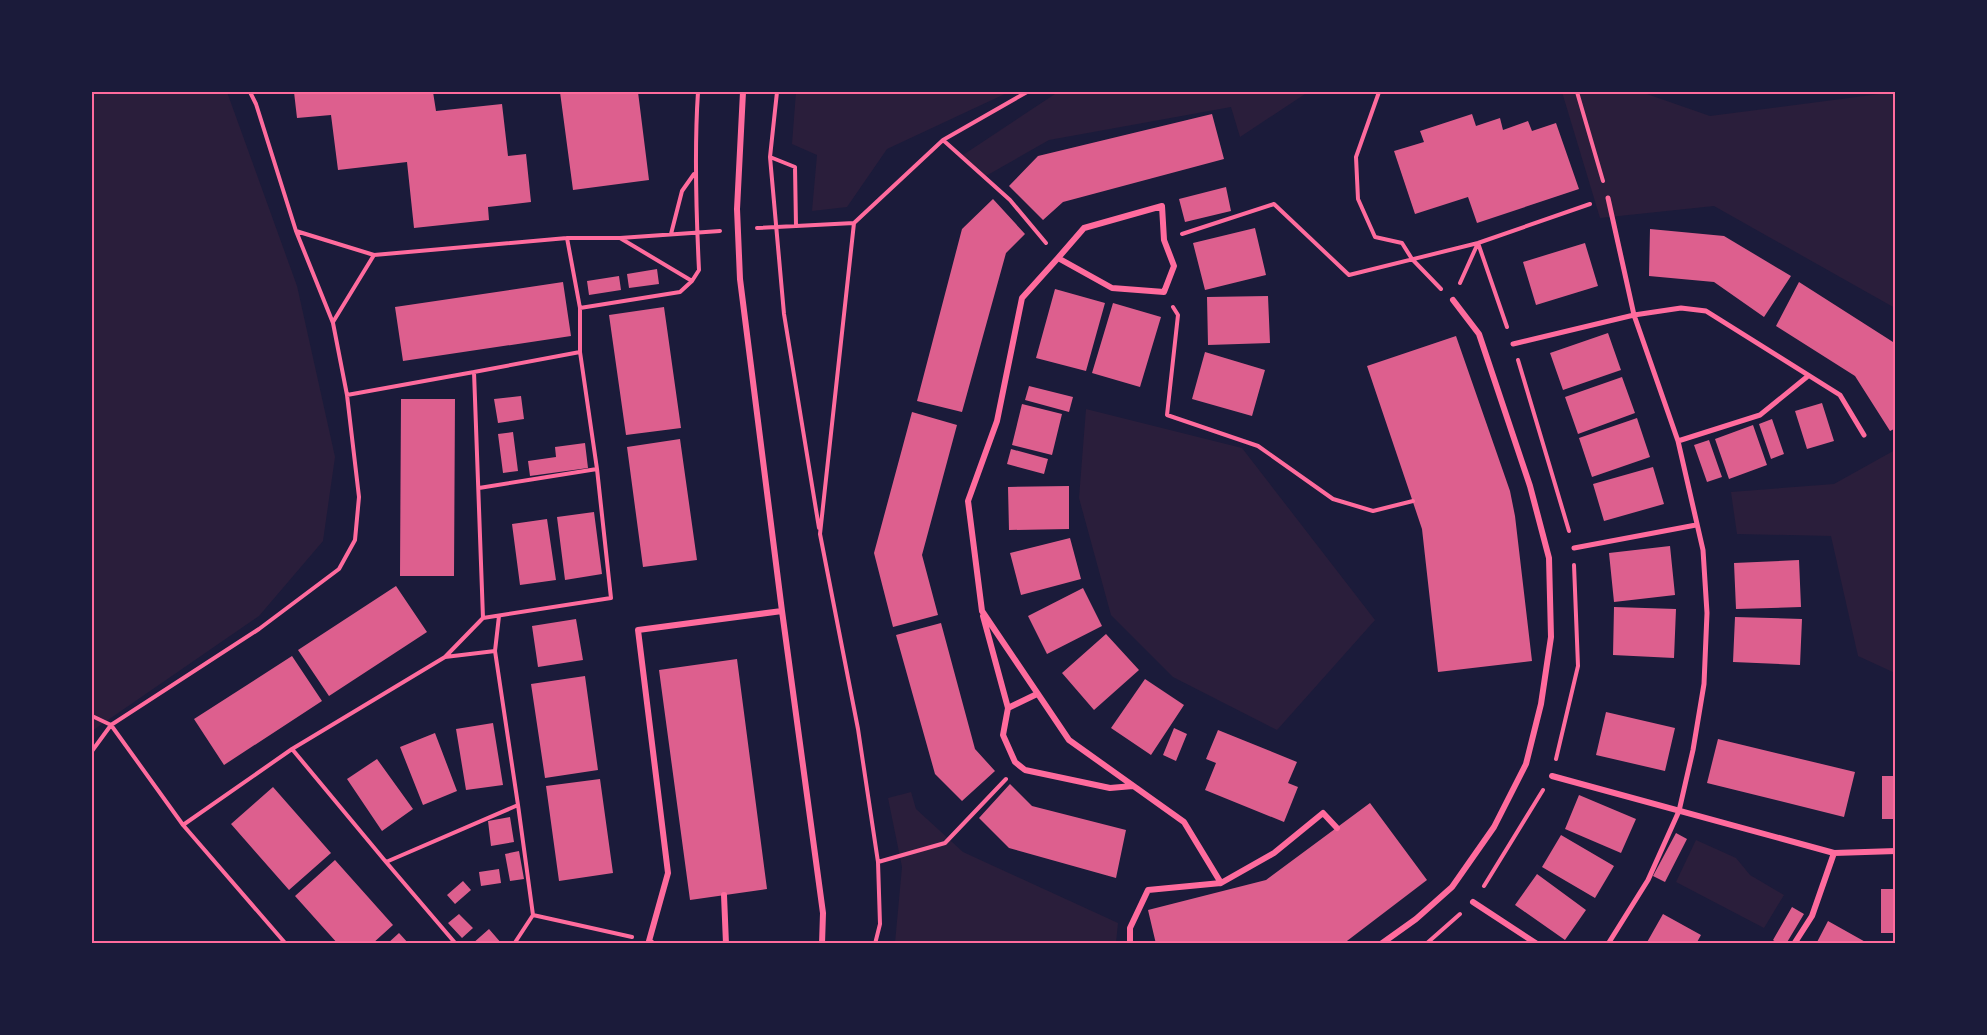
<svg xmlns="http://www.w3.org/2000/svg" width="1987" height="1035" viewBox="0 0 1987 1035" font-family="Ubuntu,sans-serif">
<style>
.green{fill:#2a1e3b}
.building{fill:#dd5f8e}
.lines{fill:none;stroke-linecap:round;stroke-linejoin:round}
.path{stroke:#ff6b9d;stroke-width:4}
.pedestrian{stroke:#ff6b9d;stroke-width:5}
.minor{stroke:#ff6b9d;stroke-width:6}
.neatline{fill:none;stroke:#ff6b9d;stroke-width:2}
</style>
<rect width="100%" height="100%" fill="#1b1b3a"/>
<path class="green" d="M92 92H227L297 286 335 457 323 541 259 616 92 731Z
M796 92H1009L887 149 847 207 812 211 817 155 792 144Z
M1058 92H1308L1240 137 1231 107 1049 140 984 177 963 155Z
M1562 92H1641L1710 116 1895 92V308L1714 206 1600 218Z
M1086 409 1242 448 1375 620 1277 730 1173 677 1111 615 1079 498Z
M1895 450V673L1858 656 1831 536 1737 534 1731 492 1834 484Z
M911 792 916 809 963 852 1118 923 1116 943H895L902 867 888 798Z
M1696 840 1736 858 1750 875 1784 895 1764 928 1676 882Z"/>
<path class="building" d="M294 92H433L436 111 502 104 508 156 526 154 531 202 488 207 489 220 414 228 407 162 338 170 331 115 297 118Z
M560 92H638L649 180 573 190Z
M1212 114 1224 159 1063 202 1043 220 1009 186 1038 156Z
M1472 114 1476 126 1500 118 1503 130 1528 121 1532 131 1556 123 1579 189 1477 223 1468 197 1415 214 1394 151 1424 142 1420 131Z
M1226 187 1231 211 1185 222 1179 199Z
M993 199 1025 234 1006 253 962 412 917 401 962 229Z
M1255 228 1266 275 1205 290 1193 243Z
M1650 229 1724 236 1791 276 1764 317 1714 282 1649 276Z
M1585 243 1598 286 1536 305 1523 262Z
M657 269 659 284 629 288 627 274Z
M619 276 621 290 589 295 587 281Z
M563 282 571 336 403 361 395 307Z
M1799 282 1893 342 1896 347V428L1890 431 1855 376 1776 326Z
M1055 289 1105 303 1086 371 1036 358Z
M1268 296 1270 343 1208 345 1207 297Z
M1113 303 1161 317 1140 387 1092 373Z
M664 307 681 428 626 435 609 315Z
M1608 333 1621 370 1563 390 1550 353Z
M1456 336 1510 491 1515 516 1532 661 1438 672 1422 529 1367 366Z
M1205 352 1265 370 1252 416 1192 399Z
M1622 377 1635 413 1578 434 1565 397Z
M1029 386 1073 397 1069 412 1025 400Z
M521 396 524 419 498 423 494 399Z
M401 399H455L454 576H400Z
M1822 403 1834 441 1807 449 1795 411Z
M1022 404 1062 414 1052 455 1012 445Z
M912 412 957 425 922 555 938 615 893 627 874 553Z
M1637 418 1650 457 1592 477 1579 438Z
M1772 419 1784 454 1771 459 1759 424Z
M1753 425 1767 465 1729 479 1715 439Z
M513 432 518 471 503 473 498 434Z
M680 439 697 560 643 567 627 447Z
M1709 440 1722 477 1707 482 1694 445Z
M585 443 588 468 530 476 528 461 556 457 555 447Z
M1011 449 1048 459 1044 474 1007 464Z
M1653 467 1664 504 1604 521 1593 484Z
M1069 486V529L1009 530 1008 487Z
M594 512 602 574 565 580 557 517Z
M547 519 556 580 520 585 512 524Z
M1070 538 1081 579 1021 595 1010 553Z
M1670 546 1675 595 1614 602 1609 553Z
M1799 560 1801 607 1736 609 1734 563Z
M396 586 427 632 329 696 298 650Z
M1083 588 1102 626 1047 654 1028 616Z
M1614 607 1676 609 1674 658 1613 655Z
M1735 617 1802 619 1800 665 1733 662Z
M576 619 583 660 538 667 532 626Z
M941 623 975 749 995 771 962 801 935 774 896 635Z
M1106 634 1139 670 1094 710 1062 673Z
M292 656 322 701 224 765 194 719Z
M737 659 767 889 690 900 659 670Z
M585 676 598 770 545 778 531 684Z
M1145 679 1184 705 1151 755 1111 728Z
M1606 712 1675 728 1665 771 1596 755Z
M493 723 503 785 466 790 456 729Z
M1174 728 1187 734 1176 761 1163 755Z
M1218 730 1297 762 1288 783 1298 787 1284 822 1205 790 1216 763 1206 759Z
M435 733 457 791 423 805 400 747Z
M1718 739 1855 772 1844 817 1707 783Z
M377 759 413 809 382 831 347 779Z
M1882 776H1896V819H1882Z
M600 779 613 873 559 881 546 786Z
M1010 784 1032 806 1126 830 1116 878 1009 848 979 818Z
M273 787 331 853 289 890 231 824Z
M1579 795 1636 819 1621 853 1565 829Z
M1370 803 1427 880 1343 944H1156L1148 910 1266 880Z
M510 817 514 842 491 846 488 821Z
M1676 833 1687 839 1665 882 1653 876Z
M1561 835 1614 866 1595 898 1542 867Z
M519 851 524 879 510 881 505 854Z
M335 860 393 925 372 944H338L295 896Z
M499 869 501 883 481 886 479 872Z
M1537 874 1586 910 1565 940 1515 905Z
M463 881 471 890 455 904 447 895Z
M1881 889H1896V933H1881Z
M1792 907 1804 914 1786 944H1778L1773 940Z
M459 914 473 928 462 938 448 923Z
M1663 914 1701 935 1696 944H1646Z
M1828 921 1869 944H1816Z
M489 929 502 944H472Z
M399 933 409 944H387Z"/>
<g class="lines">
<path class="path" d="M777 92 770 157 784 314 819 528
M1379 92 1356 157 1358 199 1375 237 1402 243 1412 259 1441 289
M1577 92 1603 181
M943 140 1010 200 1046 243
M770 157 795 167 796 226
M854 223 820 534 858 729 878 862 880 924 875 944
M757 228 854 223 943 140 1027 92
M296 231 374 255 333 322
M671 234 682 191 694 174
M1182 234 1274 204 1349 275 1478 243 1590 204
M567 238 580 308V352
M1478 243 1507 327
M374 255 567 238H620L720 231
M692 281 699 270C696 210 694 152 698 92
M1460 283 1478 243
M1173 307 1178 315 1167 415 1258 446 1333 499 1373 511 1413 501
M580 308 680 292 692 281 620 238
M1518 360 1569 531
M474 372 580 352 597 469 479 488
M347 395 474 372 483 618 445 657
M483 618 611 598 597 469
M495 651 499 616
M92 716 111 725 183 825 286 944
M292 749 386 862
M92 751 111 725 259 629 339 569 355 540 359 497 347 395 333 323 296 231 256 104 250 92
M1556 759 1578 666 1574 565
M183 825 292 749 445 657 495 651 518 805
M878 862 945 843 1006 779
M1484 886 1543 790
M533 915 632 937
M456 944 386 862 518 805 533 915 514 944
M1426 944 1460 914"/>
<path class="pedestrian" d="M1513 344 1634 315 1608 198
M1678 441 1760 415 1808 376
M1574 548 1696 525
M1608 944 1648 880 1679 811 1693 750 1704 684 1707 613 1703 550 1678 441 1634 315 1681 308 1706 311 1840 395 1864 435"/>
<path class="minor" d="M743 92 737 209 740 279 782 611 823 913 822 944
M1058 258 1084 228 1162 206 1164 240 1174 266 1164 292 1112 288 1058 258 1022 298 997 421 968 501 982 611 1069 740 1184 822 1221 883
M983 616 1008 708 1037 694
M1008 708 1003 735 1015 762 1025 770 1110 788 1133 786
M1552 776 1834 853 1896 851
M724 895 726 944
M1473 902 1537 944
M653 944 649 941 668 873 638 630 782 611
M1130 944V928L1148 890 1221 883 1274 853 1323 813 1337 828
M1381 944 1416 919 1452 887 1494 827 1526 764 1541 704 1551 637 1549 558 1530 486 1479 334 1453 300
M1794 944 1812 916 1834 853"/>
</g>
<rect width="1987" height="1035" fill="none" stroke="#1b1b3a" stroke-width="186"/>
<rect x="93" y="93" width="1801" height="849" class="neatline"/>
</svg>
